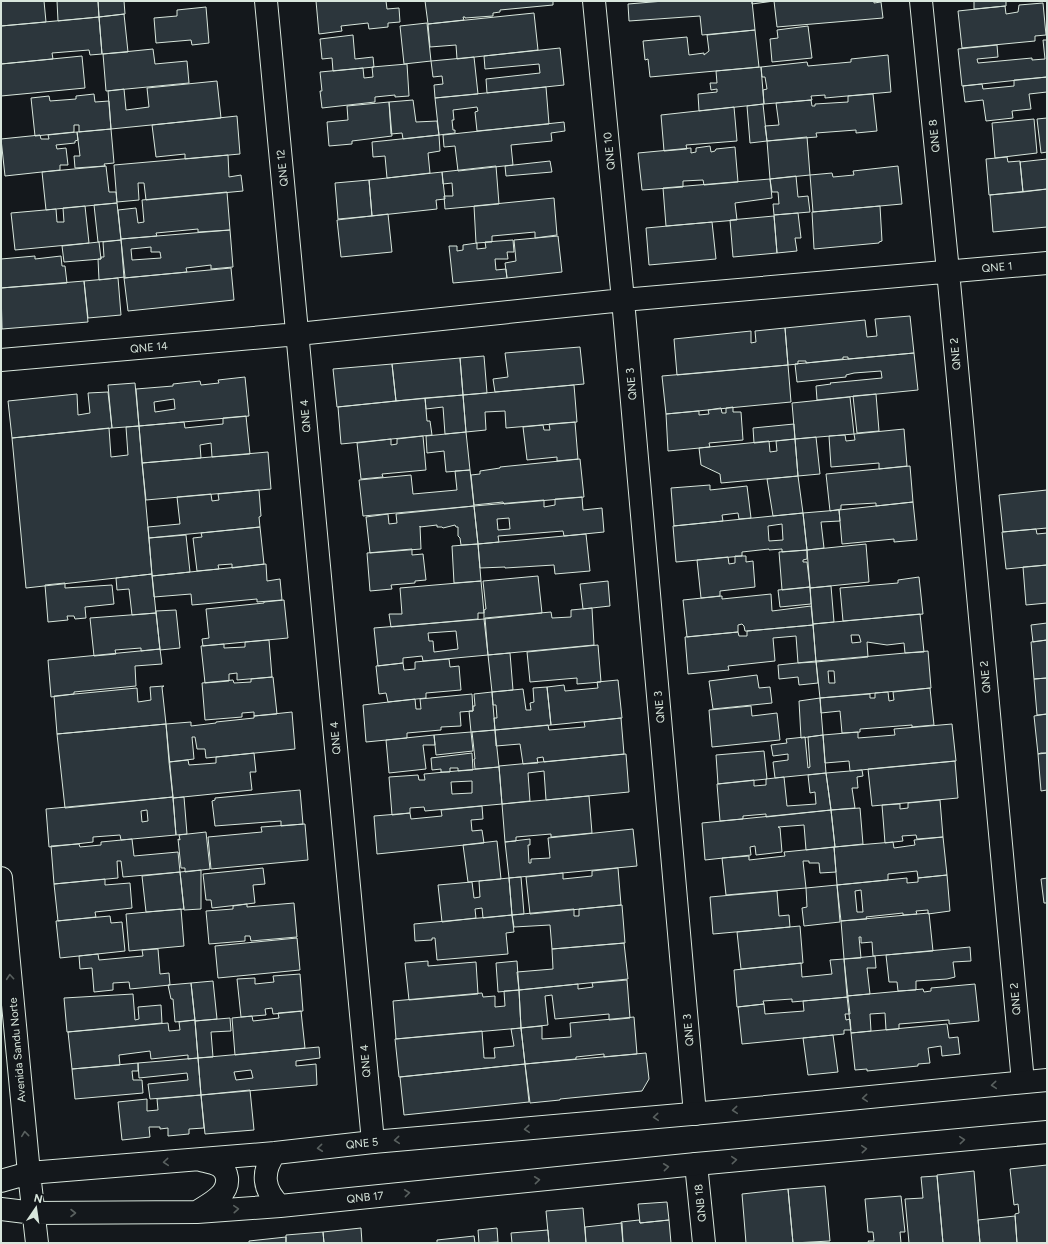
<svg xmlns="http://www.w3.org/2000/svg" width="1048" height="1244" viewBox="0 0 1048 1244" font-family="Figtree,sans-serif">
<style>
.building{fill:#2c363c;stroke:#d8e6dc;fill-rule:evenodd}
.lines{fill:none;stroke-linecap:round;stroke-linejoin:round}
.minor-casing{stroke:#d8e6dc;stroke-width:24}
.secondary-casing{stroke:#d8e6dc;stroke-width:24}
.minor{stroke:#14181c;stroke-width:22}
.secondary{stroke:#14181c;stroke-width:22}
.oneway{stroke:#59605f}
.labels{text-anchor:middle;stroke-width:3;stroke-linejoin:round;paint-order:stroke}
.street-label{font-size:11px;fill:#d8e6dc;stroke:#14181c}
</style>
<rect width="100%" height="100%" fill="#14181c"/>
<path class="building" d="M1 1H44L46 22 1 26Z
M57 1H98L99 17 58 21Z
M98 1H124L125 14 99 17Z
M316 1H386L387 9 399 8 400 22 388 23V27L369 29 368 23 341 26 342 31 319 34Z
M425 1H553V5L500 10V12L493 13V16L465 18V17H463L464 20 428 24Z
M664 1H752L755 30 702 35 700 16 629 21 628 4Z
M752 1H874V3L881 2 883 18 777 27 774 1 752 4Z
M974 1H1006V6L974 9Z
M1043 3 1046 35 1035 36V41L962 48 958 11 1005 6 1006 14 1018 12 1019 5Z
M206 7 209 43 192 45 191 40 156 43 154 18 177 16V10Z
M534 13 538 50 457 59 456 45 430 47 428 24Z
M124 14 128 52 102 54 99 17Z
M99 17 102 54 90 55 89 50 52 53 53 59 1 64V26Z
M427 23 431 61 404 64 400 26Z
M808 26 812 58 772 62 770 39 778 38 777 30Z
M755 30 759 67 650 77 648 59 645 60 643 41 687 37 689 55 704 53V55L709 51 707 35Z
M353 35 355 59 373 57 374 67 333 71 332 58 322 59 320 39Z
M1043 40H1047V77L962 86 958 49 997 45 998 57 977 59 978 63 1032 58V60L1045 59Z
M560 48 564 85 487 93 486 79 540 73 539 64 485 69 484 56Z
M153 49 155 64 187 61 189 83 106 91 103 54Z
M888 55 891 92 825 98V95L811 96 812 100 764 104 763 90 767 89 765 77H762L761 67 807 62 808 66 851 62V59Z
M82 56 85 88 1 96V64Z
M474 57 478 94 435 98 434 85 443 84 442 76 433 77 431 61Z
M407 64 409 96 395 97V95L375 97V102L322 108 320 91H322L320 72 363 68 364 78 373 77 372 67Z
M761 67 764 104 699 111 698 94 717 92V89L711 90 710 83H717L716 71Z
M1047 77V92L1029 94 1031 109 1012 111 1013 118 986 121 983 100 965 102 963 86 982 84 983 89 1014 86V80Z
M217 81 221 118 111 129 108 91 124 89 126 110 149 107 147 88Z
M546 87 549 124 477 131 475 112 478 111 477 107 453 110 454 120H452L453 130H455V133L439 135 435 98Z
M94 94 95 102 109 101 111 129 79 132V125H74V132L35 136 31 98 49 96 50 101 76 99V96Z
M873 94 877 131 856 133V130L816 133 817 137 767 141 765 126 779 125 776 103 811 100 812 106H815V104L848 102V96Z
M413 100 416 122 437 121 439 135 403 139 402 133 391 134 389 102Z
M389 102 392 136 352 141V144L329 146 327 122 348 120 347 106Z
M763 104 767 141 750 143 747 106Z
M734 107 737 141 686 145 687 149 664 151 661 115Z
M237 116 240 154 185 159V154L156 157 152 125Z
M1047 118V152L1041 153 1037 119Z
M1034 119 1037 153 995 158 992 123Z
M564 122 565 131 551 133 552 141 511 145 513 165 458 171 455 146 444 147 443 135Z
M111 129 114 163 104 164 105 166 75 168 74 156H80L77 132Z
M77 132 78 140 75 141V143L56 145 57 149 66 148 68 165H60V170L5 176 1 139 40 135 41 139H49L48 135Z
M439 135 440 151 428 153 430 173 387 178 385 156 373 157 372 142Z
M807 137 810 175 770 179 767 141Z
M710 146 711 152 715 151 716 149 735 147 738 182 704 185 703 180 683 181V187L642 190 638 153 691 148V153L696 152V148Z
M228 155 229 177 241 175 243 191 146 200 144 183H138L139 200 117 202 114 165Z
M1007 157 1008 162 1020 161 1023 192 989 195 986 159Z
M1047 159V189L1023 192 1020 162Z
M550 161 552 172 506 176 505 166Z
M106 166 109 192H116L117 203 46 210 42 172Z
M496 166 499 204 445 209 444 196H453L452 183 443 184 442 172Z
M898 166 902 204 813 212 810 175 832 173 833 177 854 175 853 171Z
M442 172 445 199 436 200 437 209 372 216 369 180Z
M796 176 798 197 808 196 810 212 774 215 773 204H779L778 192H772L770 179Z
M770 179 772 198 735 203 737 220 666 226 663 188Z
M369 180 372 216 338 219 335 183Z
M1047 189V227L993 232 990 195Z
M227 192 230 230 198 232V229L156 233 157 236 121 239 118 210 136 208 138 223 144 222 142 200Z
M554 198 557 235 535 238V232L492 236V242L476 243 474 206Z
M117 203 121 240 98 242 94 205Z
M85 206 89 243 15 250 11 213 56 209 57 222H64L63 208Z
M880 206 882 241 879 242V243L814 249 812 212Z
M798 213 801 238H795L797 251 777 253 774 215Z
M388 214 392 252 341 257 337 220Z
M774 216 777 253 733 257 730 220Z
M712 222 716 259 649 265 646 228Z
M230 230 233 267 211 269V265L186 268 187 272 124 278 121 239ZM151 247V252H160L161 258 132 260 131 249Z
M558 236 562 272 507 278 505 263 516 261 514 240Z
M121 240 125 277 99 280 98 259H101V257H104L103 242Z
M513 240 514 252H507L508 259H495L496 270 506 269 507 278 453 283 449 246H457V251L463 250V245L477 243V249L486 248 485 242Z
M99 242 101 259 64 262 62 246Z
M35 256V259L61 256 62 266H65L67 283 1 288V259Z
M231 268 234 300 128 311 124 278Z
M118 278 121 315 88 318 84 281Z
M84 281 88 322 2 329 1 288Z
M910 316 914 353 848 359V357H843V359L806 363V361H798V364L788 365 785 328 865 320 867 337 877 336 875 319Z
M785 328 788 365 677 375 674 339 751 331V343L756 342 755 331Z
M580 347 584 384 495 392 493 379 508 377 505 353Z
M914 353 918 390 817 400 816 386 831 384 830 383 882 378 881 371 854 373 846 375V377L797 382 795 364Z
M484 356 487 393 463 395 460 358Z
M460 358 463 395 396 401 392 364Z
M392 364 396 401 337 407 333 369Z
M788 365 791 402 666 414 662 376Z
M245 377 249 416 139 426 136 389 173 386V384L200 381 201 385 219 383 218 380ZM174 399 175 409 155 412 154 402Z
M135 383 139 426 112 428 108 385Z
M574 385 577 422 506 428 505 411 485 412 486 430 466 432 463 395Z
M108 392 112 428 12 438 8 401 77 394 78 415 90 413 88 393Z
M876 394 879 431 857 433 853 396Z
M463 395 466 432 445 434 443 407 426 409 425 398Z
M850 397 854 434 795 439 792 403Z
M425 398 427 421H430L432 435 341 444 338 407Z
M733 407V412H741L743 440 709 443 710 447 668 451 666 414 699 411V415L709 414 708 410 721 408 722 413H726V408Z
M246 416 250 454 212 457 211 443 200 445 201 458 142 463 139 426 184 422 185 428 223 424V418Z
M575 422 578 459 557 461V457L527 460 523 427 543 425 544 430H550L549 424Z
M794 424 795 439 754 443 753 428Z
M139 426 152 574 26 588 12 438 109 428 111 457 128 455 126 427Z
M904 429 907 466 879 469V463L831 467 829 436 845 435 846 441 855 440 854 434Z
M466 432 470 470 446 472 444 451 427 453 426 436Z
M423 436 426 470 382 474 383 477 361 479 357 443 391 439V445L397 444V439Z
M816 437 820 474 798 476 795 439Z
M795 439 798 476 721 483 720 474 701 465 699 448 769 441 770 452 777 451 776 441Z
M268 452 271 489 146 500 142 463Z
M580 459 584 497 504 504 503 502 474 505 471 475 480 474V471L500 468V467Z
M910 466 913 502 876 506V503L841 505V509L830 511 826 474Z
M470 470 474 506 363 516 359 480 411 475 413 494 457 490 455 471Z
M798 476 803 513 773 516 767 479Z
M710 485V490L747 486 751 518 739 519 738 513 722 515 723 521 674 526 671 488Z
M259 490 261 516 259 517 260 527 149 538 148 527 180 524 177 497 211 494 212 501 219 500 218 494Z
M1047 490V528L1003 532 999 495Z
M582 497 583 510 602 508 604 532 564 536 563 531 525 534 498 536 499 542 478 544 474 506 544 500V507L555 505V499ZM509 518 510 529 498 530 497 519Z
M913 502 917 540 894 542V539L842 544 839 510Z
M474 506 478 544 461 545 460 538 458 536V527H456L455 525 443 528 442 527H437V525L420 527V526L421 549 370 553 366 517 388 514 389 524 397 523 396 514Z
M839 510 840 521 821 522 824 548 807 550 803 513Z
M803 513 807 550 782 552V549L769 550V549L742 552V556L676 562 673 526ZM782 524 783 540 769 541 768 526Z
M260 527 264 564 232 568V564L218 565 219 569 197 571 193 538 202 537 201 533Z
M1036 529 1037 534 1047 533V565L1006 569 1002 532Z
M586 534 590 571 555 574 554 565 505 568V567L480 568 478 544Z
M186 535 190 572 152 576 149 538Z
M478 544 481 581 454 583 452 546Z
M866 544 869 582 810 588 807 550Z
M412 549V555L423 554 426 580 415 581V583L391 585 392 589 370 591 367 553Z
M807 550V559L803 560V562H807L810 587 782 590 779 552Z
M735 556H746V562L753 561 755 587 720 591V596L701 598 697 560 728 557 729 564 735 563Z
M266 564 267 581 280 579 282 600 257 602V599L192 605 191 594 154 597 152 576Z
M1047 565V603L1026 605 1023 567Z
M152 574 156 613 132 615 129 589 117 590 116 578Z
M538 576 542 613 484 619V610L486 609 483 581Z
M919 577 923 614 843 621 840 588 898 583V580Z
M481 581 484 613H478V619L391 627 389 614H402L400 588Z
M608 581 610 606 583 609 580 584Z
M65 583V588L112 585 114 604 85 607 86 618 75 619 74 616H67L68 620 48 622 45 585Z
M831 586 834 622 813 624 810 588Z
M810 587 811 604 780 607 778 590Z
M771 594 772 611 811 606 813 625 747 631H745L744 626 742 624 738 625V632L687 637 683 600 722 596V599Z
M284 600 288 638 203 646 202 639 209 638 206 609 264 603V602Z
M592 608 594 645 488 655 485 618 551 612 552 618 571 617V610Z
M176 610 180 648 160 650 156 611Z
M156 613 160 649 141 651V648L115 650 116 654 94 656 90 618Z
M920 614 924 652 905 653 904 643 887 645 867 642 868 657 816 662 813 624ZM851 635H859L861 642 852 643Z
M484 619 488 655 423 661 422 656 403 658V663L378 666 374 628ZM456 631 458 649 434 652 433 641H429L428 633Z
M1047 623V640L1033 642 1031 625Z
M813 625 816 662 798 663 796 636 773 638 775 661 728 666 729 670 688 674 685 637 738 632 739 636H747V631Z
M269 640 272 677 237 680V673L229 674V681L205 683 201 646 224 644V648L245 647V642Z
M1047 640V678L1034 679 1031 642Z
M598 645 601 682 577 684V678L530 682 527 652Z
M160 649 162 664 135 666 136 686 74 692V694L51 697 48 660Z
M928 651 931 688 820 698 816 661ZM828 671H834L835 683H829Z
M510 653 513 690 492 692 488 655Z
M449 659 450 667 459 666 461 690 426 693V698L388 702 386 693 379 694 376 666 403 663 404 670 415 669V662Z
M816 661 818 683 799 685 798 677 779 679 778 665Z
M757 675 759 688 770 687 772 703 713 709 709 681Z
M273 677 277 714 254 716V712L242 713V717L205 720 202 683 233 680 234 683 251 682V679Z
M1047 678V714L1037 715 1034 679Z
M618 680 622 718 551 725 547 687 564 685 565 691 598 688 597 682Z
M164 686 162 687 166 724 57 734 54 696 137 688 138 702 151 700 150 687Z
M547 687 551 725 495 730 494 718H497L496 705H493L492 692 523 689 526 710H531L530 703 534 702 533 688Z
M930 688 934 725 912 727V725L860 729V732L842 733 840 711 821 713 820 698 870 694V698H875V693L888 692 889 701 894 700 893 692Z
M492 692 495 730 471 732 469 711H473V706H475L474 694Z
M472 694 473 711 460 712 461 726 441 727V730L407 733V738L366 742 363 705 415 699 416 709H421L420 699Z
M820 698 823 735 801 738 799 701Z
M751 706 752 716 777 713 780 740 712 747 709 710Z
M292 712 295 749 206 758 205 749H197L195 737H192L194 759 169 762 166 724 191 722V726L216 723V722L254 718V716Z
M1047 714V753L1038 754 1034 716Z
M621 718 624 754 544 762 543 757 537 758 538 763 523 764 520 744 496 746 495 730 548 725 549 730 585 727 584 722Z
M166 724 173 797 65 808 57 734Z
M952 724 956 761 850 771 849 761 825 763 823 735 858 732V738L895 735 894 729Z
M495 730 499 767 475 769 474 759H475L472 732Z
M471 732 473 751 436 755 434 735Z
M434 735 435 745H423L426 769 389 773 386 740Z
M823 735 826 773 775 778 773 762 788 760V754L773 756 771 745 787 743 786 739 805 737 808 768 810 767 808 737Z
M764 751 767 779 718 784 716 755Z
M254 753 256 772H250L252 790 173 798 169 762 188 760 189 765 216 763V757Z
M472 753 473 770 458 771V768H450V772H441V769L432 770 431 758Z
M1041 753H1047V790L1041 791 1038 754Z
M626 754 629 792 546 800 544 771 528 773 530 801 502 804 499 766Z
M955 761 958 798 872 806 868 769Z
M499 767 502 804 425 811 424 807 410 808V813L392 815 389 777 418 775 419 780H425L424 774ZM472 781V793L452 794 451 782Z
M862 770 863 776 857 777 858 788H852L855 808 831 810 826 773Z
M826 773 831 810 766 817V814L743 816V819L720 821 717 784 754 780V786L766 785V779L784 777 787 806 816 804 815 792 810 793 808 775Z
M300 790 303 824 281 826V821L215 826 212 801 215 800V798Z
M589 796 592 833 551 837V834L516 837V841L505 842 502 804Z
M173 797 176 835 121 840 120 835 93 837V842L49 847 46 809ZM147 810 148 821 142 822 141 811Z
M184 797 187 834 176 835 173 798Z
M940 800 943 837 917 839 916 835 902 836 903 841 885 843 882 805 900 804V809L908 808V803Z
M482 806 483 819 471 820 472 831 482 830 484 843 377 854 374 816 410 813 411 819 442 816 441 810Z
M860 808 863 844 835 847 831 810Z
M831 810 835 847 806 850 804 825 778 827 780 828 782 852 756 855 755 846 750 847 751 855 705 860 702 823Z
M305 824 308 860 211 869 208 837 262 832 261 827Z
M633 829 637 866 509 878 505 842 530 839V845H528L529 863H531V859L550 858 548 838Z
M206 832 210 869 185 872V868H181L178 839 180 840 179 835Z
M943 837 947 875 918 878 917 871 888 874V880L837 885 834 847 893 842 894 848 915 845 914 840Z
M132 839 134 856 178 852 180 872 123 877 121 861H117L118 878 54 884 51 846 79 844 80 847 101 845V842Z
M497 841 501 879 468 882 463 845Z
M834 847 836 872 820 873 819 863H809V861H803L806 888 726 895 722 858 749 856V860L785 856 784 852Z
M263 868 265 884 253 885 255 903 212 908 211 900H206L203 874Z
M618 868 621 905 530 914 526 877 563 873V879L592 876V871Z
M201 870V909L184 910 180 872Z
M180 872 184 909 146 912 142 876Z
M947 875 950 911 928 914V910L916 911 917 914 903 915V913L866 917 867 919 841 921 837 885 907 878V883L918 882V878ZM861 890 863 912H857L855 891Z
M521 877 524 914 512 915 509 878Z
M509 878 512 915 483 918 482 908 475 909 476 918 442 922 438 885 472 882 474 898 480 897 479 881Z
M1047 878V903H1044L1041 879Z
M105 879V885L130 883 132 908 95 912 96 917 58 921 54 884Z
M837 885 840 922 804 926 802 908 807 907 806 888Z
M777 891 779 916 789 915 790 927 713 934 710 897Z
M294 903 297 937 251 941 250 936H245V941L209 944 206 911 233 909V906L247 904V907Z
M622 905 625 943 552 949 550 925 514 927 512 915 574 909V916H579V909Z
M181 909 184 946 129 951 126 914Z
M929 913 933 951 873 956 872 942 861 943V937H859L861 958 844 959 841 921Z
M512 915 514 932 506 933 508 954 437 960 435 938H432V940L415 941 414 924Z
M110 916 111 923 122 922 125 951 60 958 56 921Z
M800 926 803 963 741 969 737 932Z
M297 938 300 970 218 978 215 946Z
M624 943 628 979 519 990 517 972 553 969 552 949Z
M970 947 971 961 953 962 955 977 947 979 916 981V990L898 991 897 982H889L886 955Z
M158 949 160 974 169 973 170 985 130 989 129 982 113 983V990L94 992 92 968 80 969 79 956 98 954 99 960 143 956 142 950Z
M875 956 876 968H867L870 994 847 996 844 959Z
M844 959 848 997 792 1002V999L763 1001 764 1004 737 1007 734 970 801 963 802 977 832 974 830 960Z
M428 961V966L476 962 478 994 409 1000 405 963Z
M517 961 519 990 498 992 496 963Z
M300 974 303 1011 273 1014 272 1008 265 1009 266 1015 241 1017 237 979 255 978V984L274 982 273 976Z
M627 980 630 1018 609 1020V1014L555 1019 552 995 545 996 548 1025 521 1028 519 990 578 984V989L593 987 592 983Z
M213 981 217 1019 195 1021 191 983Z
M191 983 195 1020 175 1022 173 999H171L168 985Z
M975 984 979 1021 949 1024V1020L899 1024V1029L886 1030 885 1013 870 1014 871 1031 851 1033 847 996 923 989 924 992 931 991V988Z
M519 990 521 1028 396 1039 393 1001 482 993 483 997 495 996V1007L505 1006 504 991Z
M133 994 135 1020 139 1019 138 1007 161 1005 162 1023 67 1032 64 998Z
M848 997 850 1014H845L846 1020 850 1019 851 1030H844V1034L742 1044 738 1007 764 1004 765 1014 804 1011 803 1001Z
M301 1011 305 1048 235 1055 232 1018 252 1016 253 1021 279 1018 278 1013Z
M634 1017 637 1054 604 1057V1054L576 1057V1059L525 1064 521 1028 542 1026V1039L571 1037 570 1023Z
M230 1018 231 1031 211 1032 213 1057 198 1058 195 1021Z
M195 1020 198 1058 188 1059V1055L151 1059 150 1051 119 1055 120 1065 72 1069 68 1032 168 1023 169 1031 180 1030 179 1022Z
M947 1024 949 1038 958 1037 960 1054 942 1056 941 1046 928 1048 930 1063 918 1064V1066L867 1071V1069L855 1070 851 1033Z
M521 1028 525 1064 399 1077 395 1039 482 1031 484 1058H495L494 1048 514 1046 511 1029Z
M833 1035 838 1072 808 1075 803 1038Z
M319 1047 320 1058 296 1061V1066L316 1064 317 1085 201 1095 198 1058ZM251 1070 253 1078 236 1080 234 1072Z
M646 1053 649 1079 642 1091 560 1099V1100L530 1103 525 1064Z
M198 1058 201 1095 150 1099 148 1084 188 1080 187 1073 139 1078 138 1063Z
M138 1063V1071H132L133 1080H142L143 1093 75 1099 72 1069Z
M525 1064 529 1102 404 1115 400 1077Z
M250 1090 254 1130 205 1134 201 1095Z
M201 1095 204 1128 189 1129V1134L168 1136V1128L160 1129V1127H149L150 1137 122 1140 118 1102 147 1099V1111L158 1110 157 1099Z
M1047 1165V1243H1017L1015 1214 1019 1213 1018 1204 1014 1205 1010 1169Z
M974 1171 980 1243H943L937 1175Z
M937 1176 943 1243H909L905 1199 923 1198 921 1177Z
M825 1186 830 1241 793 1243 788 1189Z
M788 1189 793 1243H746L742 1194Z
M901 1196 905 1232H900L901 1243H869L868 1241H874L873 1232H868L865 1199Z
M667 1202 669 1220 640 1223 638 1204Z
M583 1208 586 1243H549L546 1211Z
M1015 1216 1017 1243H980L978 1220Z
M639 1220 640 1223 669 1220 671 1243H623L621 1222Z
M622 1223 623 1243H586L585 1227Z
M361 1228 362 1243H324L323 1232Z
M497 1228 498 1242 479 1243 478 1230Z
M548 1230 549 1243H512L511 1233Z
M323 1232 324 1243H286V1235Z
M474 1236 475 1243H437V1240Z
M286 1237V1243H249V1241Z"/>
<g class="lines">
<defs>
<path id="minor" d="M266 1 373 1142
M594 1 623 300 695 1114
M921 1 948 271 1023 1082
M1 360 298 334 623 300 1047 263
M696 1164 704 1243"/>
<path id="secondary" d="M1 878 29 1173 37 1243
M275 1153C261 1172 263 1190 280 1206
M1 1181 29 1173 275 1153 373 1142 714 1112 1047 1080
M1 1209 34 1213 197 1212 280 1206 696 1164 1047 1132
M197 1212C209 1204 229 1195 227 1178 225 1164 213 1163 201 1160"/>
</defs>
<use href="#minor" class="minor-casing"/>
<use href="#secondary" class="secondary-casing"/>
<use href="#minor" class="minor"/>
<use href="#secondary" class="secondary"/>
</g>
<defs><path id="oneway-chevron" d="M-2-3.5L2.5 0L-2 3.5" fill="none" stroke-width="1.6" stroke-linecap="round" stroke-linejoin="round"/></defs>
<g class="oneway">
<use href="#oneway-chevron" transform="translate(10 977) rotate(-95)"/>
<use href="#oneway-chevron" transform="translate(994 1085) rotate(175)"/>
<use href="#oneway-chevron" transform="translate(865 1098) rotate(175)"/>
<use href="#oneway-chevron" transform="translate(735 1110) rotate(175)"/>
<use href="#oneway-chevron" transform="translate(656 1117) rotate(175)"/>
<use href="#oneway-chevron" transform="translate(527 1129) rotate(175)"/>
<use href="#oneway-chevron" transform="translate(25 1134) rotate(-96)"/>
<use href="#oneway-chevron" transform="translate(397 1140) rotate(175)"/>
<use href="#oneway-chevron" transform="translate(962 1140) rotate(-5)"/>
<use href="#oneway-chevron" transform="translate(320 1148) rotate(174)"/>
<use href="#oneway-chevron" transform="translate(864 1149) rotate(-5)"/>
<use href="#oneway-chevron" transform="translate(734 1160) rotate(-5)"/>
<use href="#oneway-chevron" transform="translate(166 1162) rotate(175)"/>
<use href="#oneway-chevron" transform="translate(666 1167) rotate(-6)"/>
<use href="#oneway-chevron" transform="translate(537 1180) rotate(-6)"/>
<use href="#oneway-chevron" transform="translate(407 1193) rotate(-6)"/>
<use href="#oneway-chevron" transform="translate(236 1209) rotate(-4)"/>
<use href="#oneway-chevron" transform="translate(73 1213)"/>
</g>
<g class="labels">
<g class="street-label">
<text transform="translate(934 136) rotate(-96)" y="4">QNE 8</text>
<text transform="translate(609 151) rotate(-96)" y="4">QNE 10</text>
<text transform="translate(282 168) rotate(-96)" y="4">QNE 12</text>
<text transform="translate(997 267) rotate(-5)" y="4">QNE 1</text>
<text transform="translate(149 347) rotate(-5)" y="4">QNE 14</text>
<text transform="translate(955 354) rotate(-95)" y="4">QNE 2</text>
<text transform="translate(631 384) rotate(-95)" y="4">QNE 3</text>
<text transform="translate(305 416) rotate(-95)" y="4">QNE 4</text>
<text transform="translate(985 677) rotate(-95)" y="4">QNE 2</text>
<text transform="translate(659 707) rotate(-95)" y="4">QNE 3</text>
<text transform="translate(335 738) rotate(-95)" y="4">QNE 4</text>
<text transform="translate(1015 999) rotate(-95)" y="4">QNE 2</text>
<text transform="translate(688 1030) rotate(-95)" y="4">QNE 3</text>
<text transform="translate(17 1050) rotate(-95)" y="4">Avenida Sandu Norte</text>
<text transform="translate(365 1061) rotate(-95)" y="4">QNE 4</text>
<text transform="translate(362 1143) rotate(-6)" y="4">QNE 5</text>
<text transform="translate(365 1197) rotate(-6)" y="4">QNB 17</text>
<text transform="translate(700 1203) rotate(-96)" y="4">QNB 18</text>
</g>
</g>
<rect width="1048" height="1244" fill="none" stroke="#d8e6dc" stroke-width="4"/>
<g transform="translate(36 1208) rotate(13)" stroke="#14181c" stroke-width="3" paint-order="stroke">
<path d="M0-3L7 15L0 10L-7 15Z" fill="#d8e6dc"/>
<text y="-6" font-size="11" font-weight="bold" text-anchor="middle" fill="#d8e6dc">N</text>
</g>
</svg>
